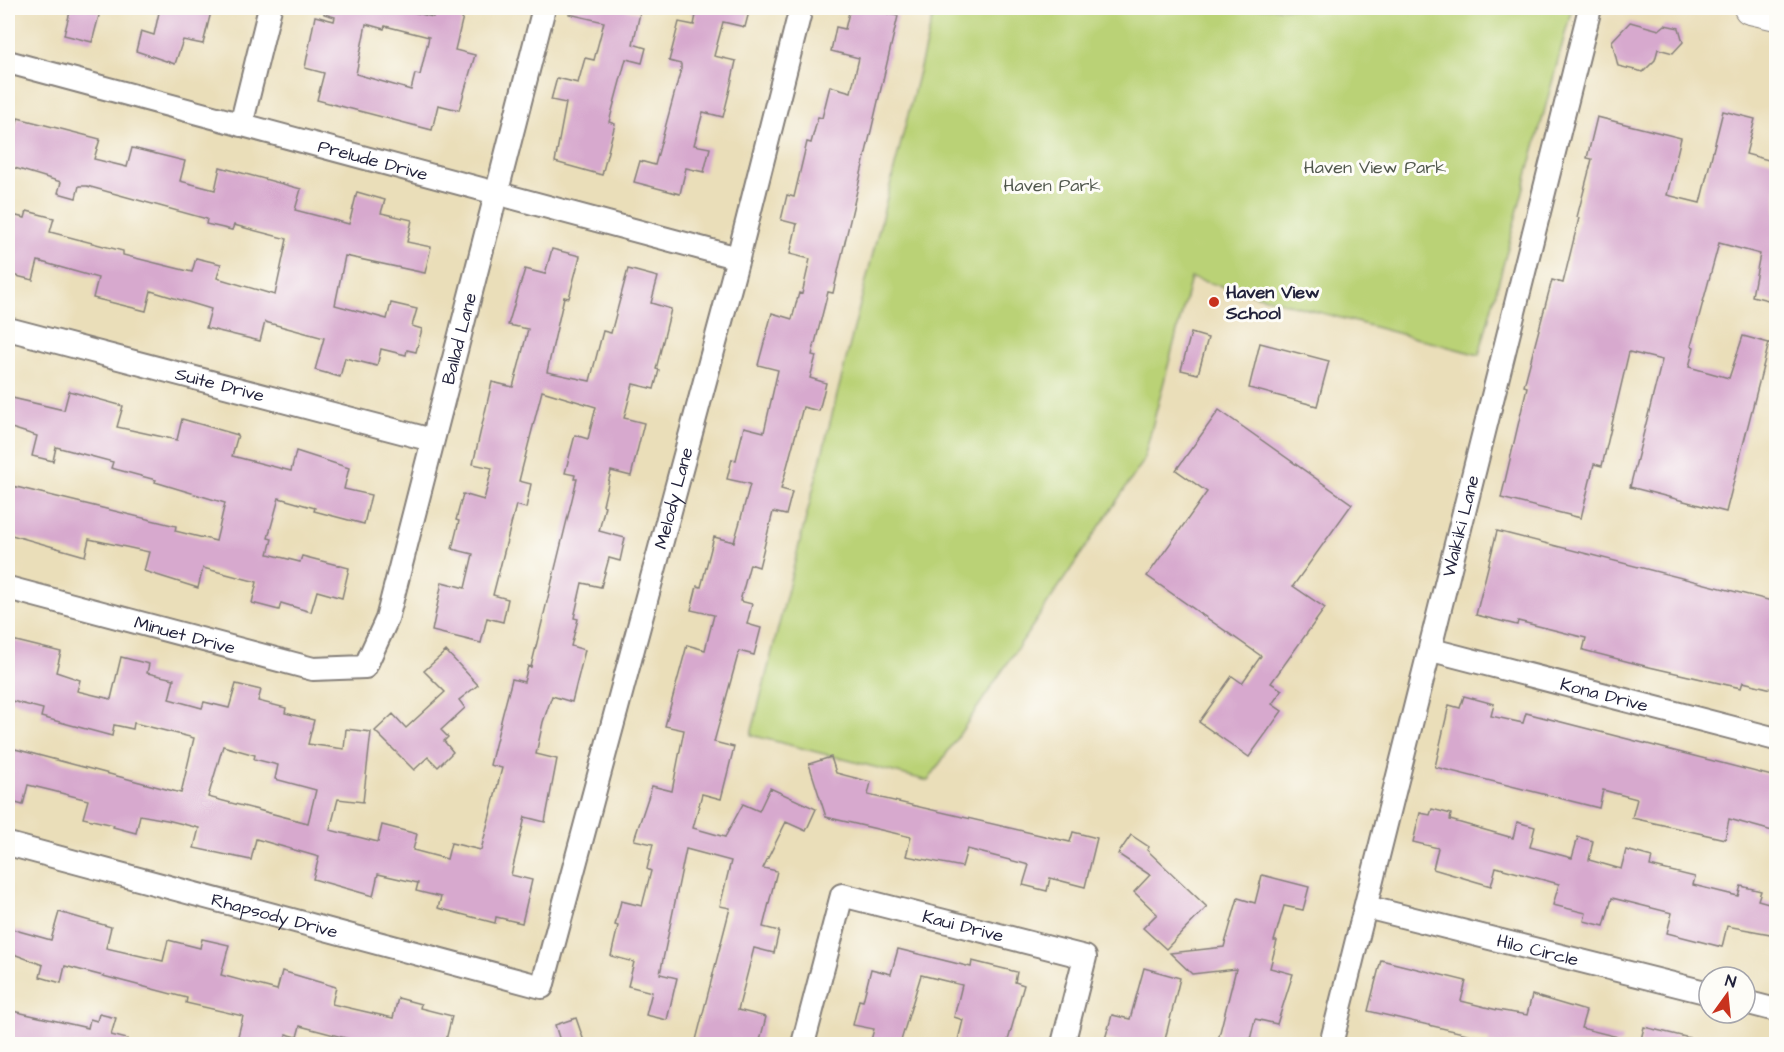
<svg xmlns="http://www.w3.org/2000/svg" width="1784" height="1052" viewBox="0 0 1784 1052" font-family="'Architects Daughter',sans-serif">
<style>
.green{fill:#bad276;stroke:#6e7a58;stroke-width:1.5}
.building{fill:#d7a9ce;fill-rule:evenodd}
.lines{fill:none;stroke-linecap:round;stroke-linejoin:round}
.street-casing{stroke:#86807a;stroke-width:26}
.secondary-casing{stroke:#86807a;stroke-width:34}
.street{stroke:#fff;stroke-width:22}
.secondary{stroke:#fff;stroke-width:32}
.poi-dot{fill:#c8321e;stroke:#fdfcf7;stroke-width:2}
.labels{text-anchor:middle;stroke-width:6;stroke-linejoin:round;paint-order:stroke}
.street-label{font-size:18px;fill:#22223b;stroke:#fdfcf7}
.park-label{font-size:18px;fill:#50574d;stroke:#fdfcf7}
.poi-label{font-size:18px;font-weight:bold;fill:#22223b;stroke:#fdfcf7;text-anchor:start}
</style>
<rect width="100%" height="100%" fill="#fdfcf7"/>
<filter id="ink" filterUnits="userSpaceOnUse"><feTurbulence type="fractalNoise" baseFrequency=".0167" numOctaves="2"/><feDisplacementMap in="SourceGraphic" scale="12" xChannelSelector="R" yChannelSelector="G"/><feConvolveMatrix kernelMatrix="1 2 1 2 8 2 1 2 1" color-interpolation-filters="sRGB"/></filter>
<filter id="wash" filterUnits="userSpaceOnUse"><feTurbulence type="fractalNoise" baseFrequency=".008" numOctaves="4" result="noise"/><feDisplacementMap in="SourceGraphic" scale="24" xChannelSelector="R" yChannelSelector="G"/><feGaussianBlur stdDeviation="1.35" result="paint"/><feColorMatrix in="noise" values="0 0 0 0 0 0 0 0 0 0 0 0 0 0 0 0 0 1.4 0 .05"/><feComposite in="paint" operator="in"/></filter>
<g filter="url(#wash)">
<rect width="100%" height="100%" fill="#eadeb9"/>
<path class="green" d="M935 8H1572L1479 355 1191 278 1143 462 928 781 751 735Z"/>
<g id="blocks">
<path class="building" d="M71 8H101L92 42 64 35Z
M160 8H212L203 44 183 40 175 64 136 51 141 31 154 35Z
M324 8H397L433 17 436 8H465L455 50 475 55 459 110 438 105 432 130 317 100 324 73 305 68 315 16 334 21 335 17 324 14ZM366 24 384 29 385 26 429 37 420 75 415 74 411 90 356 74Z
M570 8H620L640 13 633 44 646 48 642 63 626 59 609 122 615 124 602 175 555 162 566 103 551 100 557 78 578 83 585 58 594 60 604 22 569 14Z
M692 8H750L745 27 723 22 714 56 736 61 729 93 723 117 703 112 694 145 710 148 704 172 686 168 680 194 634 182 640 161 655 165 681 69V64L669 61 679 22 694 25 696 15 691 14Z
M850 8H863L898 16 833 293 828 292 812 355 816 356 810 378 826 383 819 411 803 407 781 489 792 492 786 515 773 512 759 567 750 564 740 601 752 604 747 624 761 628 754 655 739 651 714 742 734 747 721 799 702 794 693 828 725 837 743 804 759 811 770 788 816 809 806 831 786 822 763 868 777 871 763 927 779 931 774 953 754 948 738 1010 766 1017 759 1044H695L730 908 720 906 731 861 686 849 660 974 677 978 667 1020 646 1015 652 992 628 986 634 962 611 956 618 926 615 925 621 901 642 906 651 871 647 869 653 844 634 840 652 786 672 791 684 730 665 726 687 645 705 650 714 615 691 610 697 586 701 587 714 537 734 542 741 518 750 484 727 479 732 459 736 460 744 427 764 432 778 370 758 365 772 313 792 319 799 293 802 294 810 259 790 254 797 224 781 220 787 195 794 197 807 142 811 143 818 117 822 118 830 86 851 92 859 58 831 51 836 27 845 29Z
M1630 22 1659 30 1665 25 1679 28 1683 42 1673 53 1658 49 1655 60 1643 72 1618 66 1612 41Z
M1723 111 1755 119 1746 154 1776 162V302L1752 296 1760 254 1719 243 1691 346 1694 347 1689 367 1729 378 1743 336 1769 343 1726 512 1630 487 1662 360 1629 352 1602 466 1594 464 1581 518 1501 498 1527 387 1524 386 1552 280 1563 283 1579 218 1577 217 1592 159 1587 158 1597 117 1681 138 1667 195 1700 203Z
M18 118 100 139 94 159 127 167 132 148 185 161 180 181 215 190 220 167 301 189 295 210 349 224 357 192 385 200 381 213 412 220 407 242 431 247 425 273 345 256 335 305 387 319 391 303 417 309 412 326 422 329 416 352 407 350 406 355 381 349 377 366 345 358 340 377 315 370 324 338 265 322 260 341 206 328 211 309 151 291 146 311 93 298 98 278 38 261 33 280 8 274V214L25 218 27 211 54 218 50 232 123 251V255L192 272 196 258 221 264 217 278 275 295 287 239 234 225 232 230 206 224 207 219 87 186H79L76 198 58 193 61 182 8 166V135L14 136Z
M552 249 580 256 569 298 564 297 547 372 590 381 603 331 611 333 628 269 658 277 651 303 671 309 656 369 659 370 654 389 633 384 624 418 644 423 631 476 611 471 603 505 605 506 599 531 625 538 620 561 609 558 601 587 582 583 574 618 578 619 571 646 585 650 572 702 552 696 543 722 536 754 557 759 545 822 525 817 511 875 532 880 522 923 496 917 495 923 438 908 441 897 416 891 418 883 378 874 373 896 313 879 319 857 256 839 251 860 194 848 199 828 167 820 140 815 136 833 113 827 114 825 83 818 88 800 53 791 28 785 23 805 8 801V780L15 749 181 793 194 738 134 723 133 729 114 725 112 736 41 717 43 709 8 700V639L61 652 56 672 80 680 77 691 111 699 121 657 149 664 147 673 174 679 169 699 202 708 204 702 229 708 236 684 261 690 258 701 286 708 285 713 314 720 308 744 344 749 346 729 371 732 363 802 338 799 330 830 378 842 382 825 417 834 413 850 447 859 451 843 481 850 502 768 490 765 503 713 512 679 524 682 528 666 531 667 577 479H574L575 475 565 473 575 435 588 439 596 407 542 391 519 481 531 484 526 508 516 505 493 595 508 599 503 622 487 618 481 643 432 631 442 582 465 588 473 554 452 549 459 521 456 520 463 494 484 500 492 468 473 464 492 382 513 387 520 361 528 329 508 325 525 269 545 274ZM223 746 255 755 254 759 278 765 275 779 316 790 308 823 208 797Z
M1191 333 1208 338 1198 374 1181 370Z
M1260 343 1329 361 1317 406 1249 388Z
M69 391 123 406 117 427 177 440 182 419 238 435 232 456 291 471 296 451 349 468 344 489 371 495 364 524 314 511 315 508 279 498 268 538 272 539 268 554 300 562 302 556 349 568 342 598 317 591 311 612 281 603 279 610 252 603 257 582 203 568 198 588 144 571 149 552 89 539 85 556 8 534V485L176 526 175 531 216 541 225 503 155 482 156 480 111 468 113 462 56 447 53 461 32 456 37 436 8 427V397L64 410Z
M1219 410 1352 504 1293 586 1325 608 1271 683 1282 690 1272 704 1282 711 1249 757 1199 722 1232 676 1242 683 1261 656 1147 576 1207 492 1176 470Z
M1497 531 1776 602V690L1743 682 1741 688 1645 666 1583 650 1586 638 1518 621 1517 625 1476 615Z
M446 651 478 685 459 700 465 708 441 730 448 737 444 741 453 752 438 767 428 757 414 770 375 731 393 714 406 728 445 692 424 671Z
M1464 696 1494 704 1491 716 1523 723 1526 713 1776 777V832L1729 819 1725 839 1632 818 1637 799 1603 790 1599 808 1435 767 1449 705 1460 708Z
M831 757 836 773 871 782 868 795 1070 842 1073 832 1097 838 1085 887 1050 878 1047 891 1023 885 1029 865 967 849 962 867 906 856 911 837 826 817 809 764Z
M1432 809 1451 814 1450 820 1513 838 1517 822 1535 827 1530 847 1572 858 1578 837 1593 841 1589 860 1621 869 1626 850 1652 857 1650 866 1695 877 1693 885 1738 896 1741 886 1761 891 1758 900 1776 905V935L1727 926 1722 947 1667 933 1672 913 1612 898 1604 926 1584 921 1586 913 1553 905 1559 884 1496 867 1491 886 1433 869 1438 848 1413 842 1420 813 1430 815Z
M1131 835 1149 847 1147 850 1207 907 1166 949 1143 928 1157 914 1134 892 1150 875 1118 854Z
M1262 875 1309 887 1303 910 1284 906 1274 941H1277L1270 968 1293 974 1277 1024 1255 1019 1249 1044H1235L1218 1040 1236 969 1192 974 1170 953 1224 947 1238 898 1255 903Z
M59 912 111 927 106 948 163 961 168 940 200 948 202 939 229 945 221 975 277 990 282 971 336 987 332 1004 393 1018 398 998 421 1004 420 1008 452 1016 445 1044H356L357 1041 300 1026 297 1037 286 1034 285 1044H236L243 1016 186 1003 187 998 65 966 61 983 40 977 43 965 8 952V928L51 940Z
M898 949 971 967 972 961 1017 972 1015 982 1024 985 1007 1044H957L963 1020 954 1017 962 985 921 975 900 1044H870L874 1029 853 1025 859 1000 863 1001 871 969 891 974Z
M1381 960 1466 981 1461 1001 1497 1010 1527 1015 1532 995 1586 1011 1581 1028 1622 1038 1621 1044H1488L1489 1039 1368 1011Z
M1144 968 1180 978 1164 1044H1127L1105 1039 1112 1015 1130 1019Z
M8 1010 88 1028 90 1019 97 1021 99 1014 116 1018 111 1035 127 1039 126 1044H27L8 1039Z
M576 1018 585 1044H561L555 1025Z
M1644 1027 1690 1038V1044H1640Z"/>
</g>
</g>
<g filter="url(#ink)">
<use href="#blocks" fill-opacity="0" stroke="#86807a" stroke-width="1.5"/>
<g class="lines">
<defs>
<g id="street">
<path id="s1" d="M8 62 738 258"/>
<path d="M241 125 270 8"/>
<path id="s2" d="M8 329 432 440"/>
<path id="s3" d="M8 588 313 669 365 667 387 619 544 8"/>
<path id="s4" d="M1432 650 1776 739"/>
<path id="s5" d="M8 844 542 987 738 258 801 8"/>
<path id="s6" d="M1366 907 1709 993"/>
<path d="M1745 1002 1776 1010"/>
<path id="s7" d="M803 1044 842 895 1085 957 1063 1044"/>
<path id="s8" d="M1331 1044 1590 8"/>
</g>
<path id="secondary" d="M1750 8 1776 14"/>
</defs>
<use href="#street" class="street-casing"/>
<use href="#secondary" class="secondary-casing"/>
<use href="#street" class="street"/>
<use href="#secondary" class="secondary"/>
</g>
</g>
<circle class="poi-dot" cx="1214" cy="302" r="6"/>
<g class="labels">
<g class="street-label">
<text dy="6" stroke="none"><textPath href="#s1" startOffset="378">Prelude Drive</textPath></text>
<text dy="6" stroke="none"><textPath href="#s3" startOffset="710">Ballad Lane</textPath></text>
<text dy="6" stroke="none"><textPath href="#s2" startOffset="219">Suite Drive</textPath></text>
<text dy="6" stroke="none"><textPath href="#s5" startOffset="1059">Melody Lane</textPath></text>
<text dy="6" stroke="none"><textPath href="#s8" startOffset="534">Waikiki Lane</textPath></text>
<text dy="6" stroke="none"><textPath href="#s3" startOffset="183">Minuet Drive</textPath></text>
<text dy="6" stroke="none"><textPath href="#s4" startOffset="178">Kona Drive</textPath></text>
<text dy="6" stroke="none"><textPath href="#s5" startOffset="276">Rhapsody Drive</textPath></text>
<text dy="6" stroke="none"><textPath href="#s7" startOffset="279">Kaui Drive</textPath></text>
<text dy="6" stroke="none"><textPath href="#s6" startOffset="177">Hilo Circle</textPath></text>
</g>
<g class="park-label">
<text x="1375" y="173">Haven View Park</text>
<text x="1052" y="191">Haven Park</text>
</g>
<g class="poi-label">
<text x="1226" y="298">Haven View<tspan x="1226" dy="21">School</tspan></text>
</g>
</g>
<rect width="1784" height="1052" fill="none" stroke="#fdfcf7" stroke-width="30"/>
<g transform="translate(1727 995) rotate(15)"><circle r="28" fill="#fdfcf7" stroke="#a5a5ac" stroke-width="1.5"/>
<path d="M0-4.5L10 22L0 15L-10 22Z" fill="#c8321e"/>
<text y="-9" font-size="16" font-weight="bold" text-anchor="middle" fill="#22223b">N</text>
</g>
</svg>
